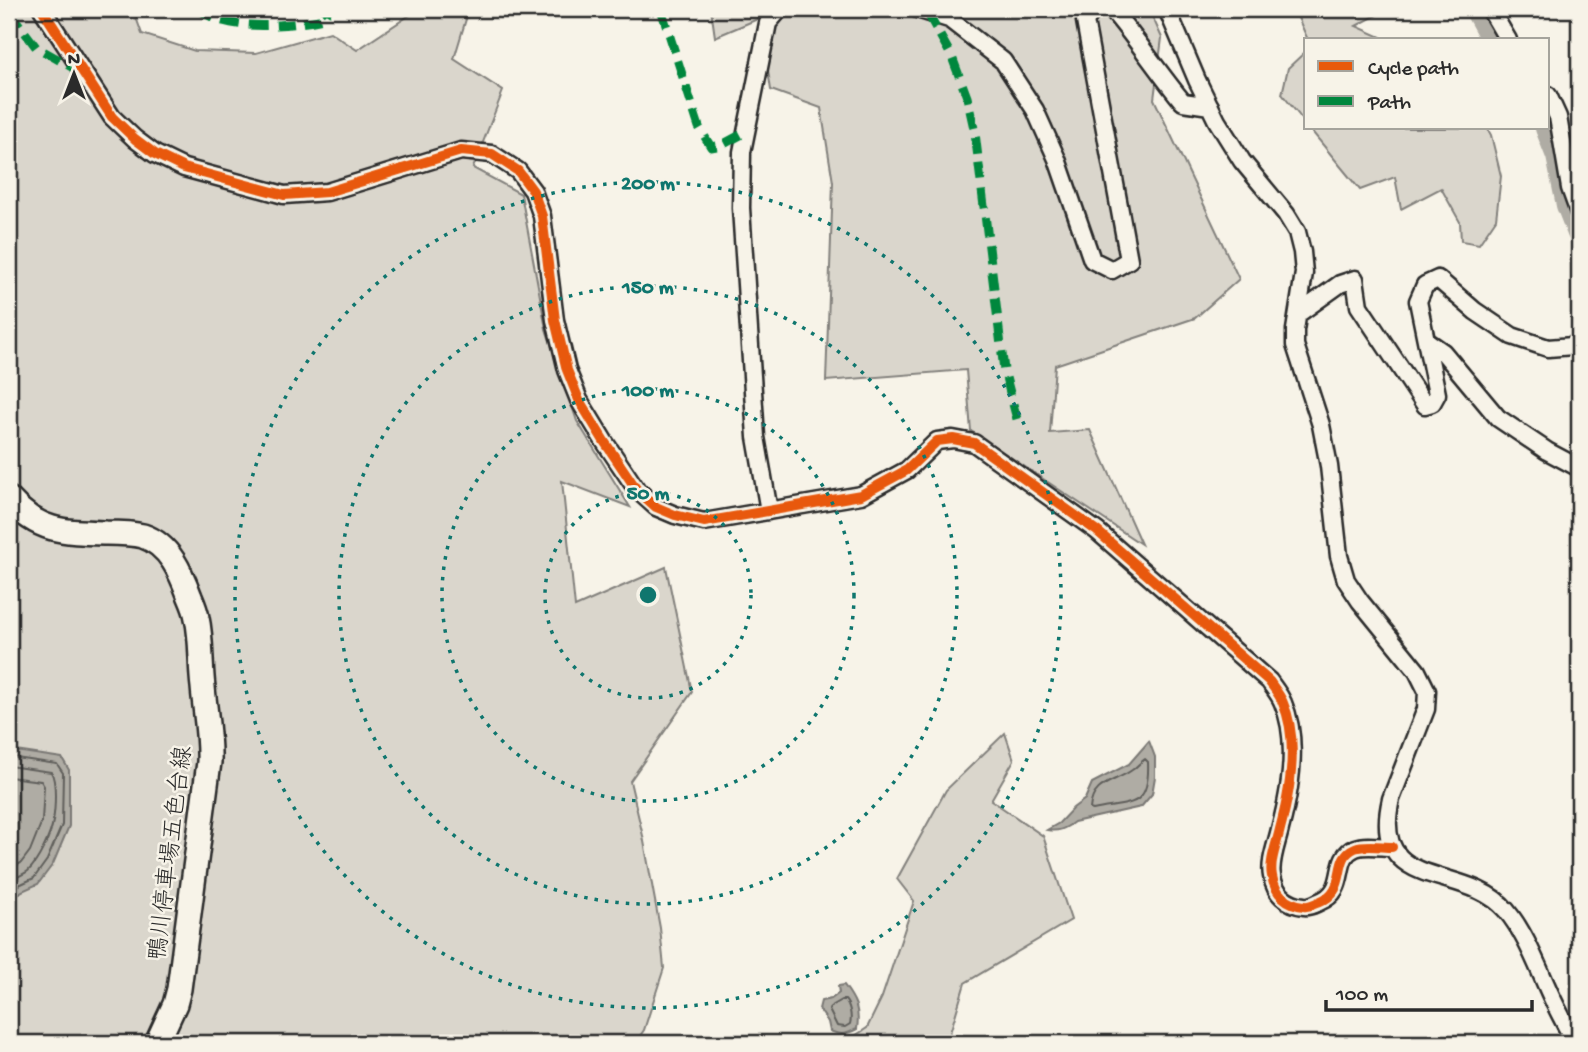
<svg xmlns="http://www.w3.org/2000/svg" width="1588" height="1052" viewBox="0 0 1588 1052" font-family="'Gochi Hand','Klee One',sans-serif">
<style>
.green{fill:#dad6cc;stroke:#82807c;stroke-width:2}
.water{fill:#afaca4;stroke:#7a7874;stroke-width:2}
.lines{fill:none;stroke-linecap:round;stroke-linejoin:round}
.shore{stroke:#605f5b;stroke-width:2}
.river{stroke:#afaca4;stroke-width:24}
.street-casing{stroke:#2b2b2b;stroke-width:21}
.secondary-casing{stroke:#2b2b2b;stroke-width:28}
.street{stroke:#f7f3e8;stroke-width:16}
.secondary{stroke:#f7f3e8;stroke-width:23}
.quiet{stroke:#00873e;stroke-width:9;stroke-dasharray:18 9;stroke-linecap:butt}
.cycleway-casing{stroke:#f7f3e8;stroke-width:15}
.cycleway{stroke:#e8590c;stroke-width:10}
.ring{fill:none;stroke:#0f766e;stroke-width:3.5;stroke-dasharray:3.5 7}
.labels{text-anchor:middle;stroke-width:5;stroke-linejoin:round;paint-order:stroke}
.street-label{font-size:24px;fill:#2b2b2b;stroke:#f7f3e8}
.centre{fill:#0f766e;stroke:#f7f3e8;stroke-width:3.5}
.ring-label{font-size:21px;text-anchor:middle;font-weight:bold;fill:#0f766e;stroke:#f7f3e8;stroke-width:5;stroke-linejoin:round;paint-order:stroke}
</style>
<rect width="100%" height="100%" fill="#f7f3e8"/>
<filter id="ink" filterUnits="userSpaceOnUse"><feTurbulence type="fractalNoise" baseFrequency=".0143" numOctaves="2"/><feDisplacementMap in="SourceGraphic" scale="14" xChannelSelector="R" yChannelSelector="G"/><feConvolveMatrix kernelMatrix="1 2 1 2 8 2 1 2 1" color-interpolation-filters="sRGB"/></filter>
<g filter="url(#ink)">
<path class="green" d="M9 9H133L142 34 195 51 256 53 330 32 357 50 416 11 425 9H469L454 59 503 91 473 168 521 194 546 329 577 421 630 507 562 481 575 607 666 567 692 692 630 781 643 836 660 928 664 968 644 1030 635 1043H9Z
M711 9H1149L1162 38 1154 99 1239 279 1195 318 1055 365 1050 433 1090 430 1141 544 971 431 966 370 826 381 833 182 821 108 771 90 760 18 715 37Z
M1294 9H1384L1377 15 1356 26 1381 37 1383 40H1308Z
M1306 51V124L1282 94 1288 68Z
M1309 128H1487L1491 135 1501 176 1496 219 1479 244 1461 241 1460 222 1441 188 1401 209 1395 177 1360 190Z
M1005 733 1014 760 991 800 1043 836 1071 920 965 983 947 1043H844L867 1028 882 997 914 901 897 879 946 790Z"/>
<path class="water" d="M1149 741 1155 757V777L1152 794 1141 807 1074 822C1065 829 1058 832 1047 830L1059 823 1073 808 1085 799 1092 783 1129 764Z
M9 750 62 758 69 770V826L53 864 38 884 22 891 9 902Z
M844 985C855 1000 860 1009 857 1029 847 1034 841 1036 830 1031L828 1022 819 1009 821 1001 831 999 839 993 838 986Z"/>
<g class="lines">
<path class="shore" d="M9 757 57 764 63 773 62 825 47 860 34 878 19 885 9 893
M1145 759 1148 762C1150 809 1131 802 1093 810L1090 809C1092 782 1114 783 1132 770 1137 767 1140 762 1145 759Z
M9 766 51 772C57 781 55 810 53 821 51 835 38 862 28 871 23 875 15 877 9 882
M9 777 41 781 44 786 42 821 30 851 21 863 9 869
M842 1000H845C850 1005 852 1017 850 1024L845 1027 837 1026 829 1010 830 1007Z"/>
<path class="river" d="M1476 9 1493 40
M1547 128 1558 156 1568 205 1579 233"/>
<defs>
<path id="street" d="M42 9 112 117 135 139 155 154 184 168 284 195 327 192 461 151 492 154 518 171 533 191 542 216 555 320 567 370 579 400 604 441 637 490 656 507 675 515 704 522 861 495 907 470 937 441 953 439 974 443 1097 531 1269 681C1274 688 1280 695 1283 703 1299 740 1290 792 1280 829 1277 843 1269 862 1272 876 1275 894 1287 904 1304 906 1309 907 1314 904 1319 902 1350 890 1331 858 1355 848 1365 844 1381 847 1392 847
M917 9 949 19 1003 61 1035 110 1057 159 1092 260 1112 270 1129 260 1085 21 1094 9
M1111 9C1137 39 1158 72 1183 102L1210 106
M1167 9 1197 80 1217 121 1242 161 1286 214 1297 232 1302 252 1304 273 1295 330V345L1321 425 1329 466 1339 556 1346 580 1360 601 1417 671 1427 691 1426 709 1391 799C1369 894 1465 862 1506 910 1527 935 1539 971 1553 1000 1560 1015 1568 1029 1575 1043
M1490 9 1508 40
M1548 95 1558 117 1570 188 1579 213
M1298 314 1340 284 1355 279 1359 306 1425 405 1432 403 1437 394 1418 301 1425 285 1438 279 1475 311 1512 336 1548 348 1573 346 1579 353
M1427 341 1443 352 1498 418 1547 451 1579 468
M769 511 756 437 741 208 742 152 768 23 780 9"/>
<path id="secondary" d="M9 499C38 532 64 532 106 533 118 533 131 533 143 536 170 545 181 573 190 597 193 604 196 611 197 618 202 640 200 664 203 687 205 712 210 736 209 762L179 989 175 1004 157 1043"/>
</defs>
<use href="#street" class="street-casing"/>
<use href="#secondary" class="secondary-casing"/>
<use href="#street" class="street"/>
<use href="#secondary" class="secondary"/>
<path class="quiet" d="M198 9C206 14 214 19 223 21 250 29 296 25 323 19L327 12 324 9
M661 9 699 127 711 147 722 145 746 132
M9 11 36 47 77 70
M927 12 952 57 967 97 975 133 1004 370 1017 419"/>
<defs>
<path id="cycleway" d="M42 9 112 117 135 139 155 154 184 168 284 195 327 192 461 151 492 154 518 171 533 191 542 216 555 320 567 370 579 400 604 441 637 490 656 507 675 515 704 522 861 495 907 470 937 441 953 439 974 443 1097 531 1269 681C1274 688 1280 695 1283 703 1299 740 1290 792 1280 829 1277 843 1269 862 1272 876 1275 894 1287 904 1304 906 1309 907 1314 904 1319 902 1350 890 1331 858 1355 848 1365 844 1381 847 1392 847"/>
</defs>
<use href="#cycleway" class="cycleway-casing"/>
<use href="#cycleway" class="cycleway"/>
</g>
</g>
<g class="ring">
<circle cx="648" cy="595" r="103"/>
<circle cx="648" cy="595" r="206"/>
<circle cx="648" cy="595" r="309"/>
<circle cx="648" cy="595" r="413"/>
</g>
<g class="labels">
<g class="street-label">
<text transform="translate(169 853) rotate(-83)" y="8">鴨川停車場五色台線</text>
</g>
</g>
<circle cx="648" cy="595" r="10" class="centre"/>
<g class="ring-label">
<text x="648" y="189">200 m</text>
<text x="648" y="293">150 m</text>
<text x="648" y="396">100 m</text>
<text x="648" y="499">50 m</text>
</g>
<rect width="1588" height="1052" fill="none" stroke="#f7f3e8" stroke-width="35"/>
<rect x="18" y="18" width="1553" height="1017" fill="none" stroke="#2b2b2b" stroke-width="2.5" filter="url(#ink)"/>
<rect x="1304" y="38" width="245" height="91" fill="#f7f3e8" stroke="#a5a39c" stroke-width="2"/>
<rect x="1318" y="61" width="35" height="10" fill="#e8590c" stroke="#a5a39c" stroke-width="2"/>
<text x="1368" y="74" font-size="21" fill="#2b2b2b">Cycle path</text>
<rect x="1318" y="96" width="35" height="10" fill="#00873e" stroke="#a5a39c" stroke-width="2"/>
<text x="1368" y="108" font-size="21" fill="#2b2b2b">Path</text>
<g transform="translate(74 74)" stroke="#f7f3e8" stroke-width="5" paint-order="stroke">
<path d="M0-5L12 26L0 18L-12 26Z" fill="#2b2b2b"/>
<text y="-10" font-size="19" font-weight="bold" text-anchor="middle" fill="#2b2b2b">N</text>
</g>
<path d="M1326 1000v10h206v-10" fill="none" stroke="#2b2b2b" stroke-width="3.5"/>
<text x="1336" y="1000" font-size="21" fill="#2b2b2b" stroke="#f7f3e8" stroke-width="5" paint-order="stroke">100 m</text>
</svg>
